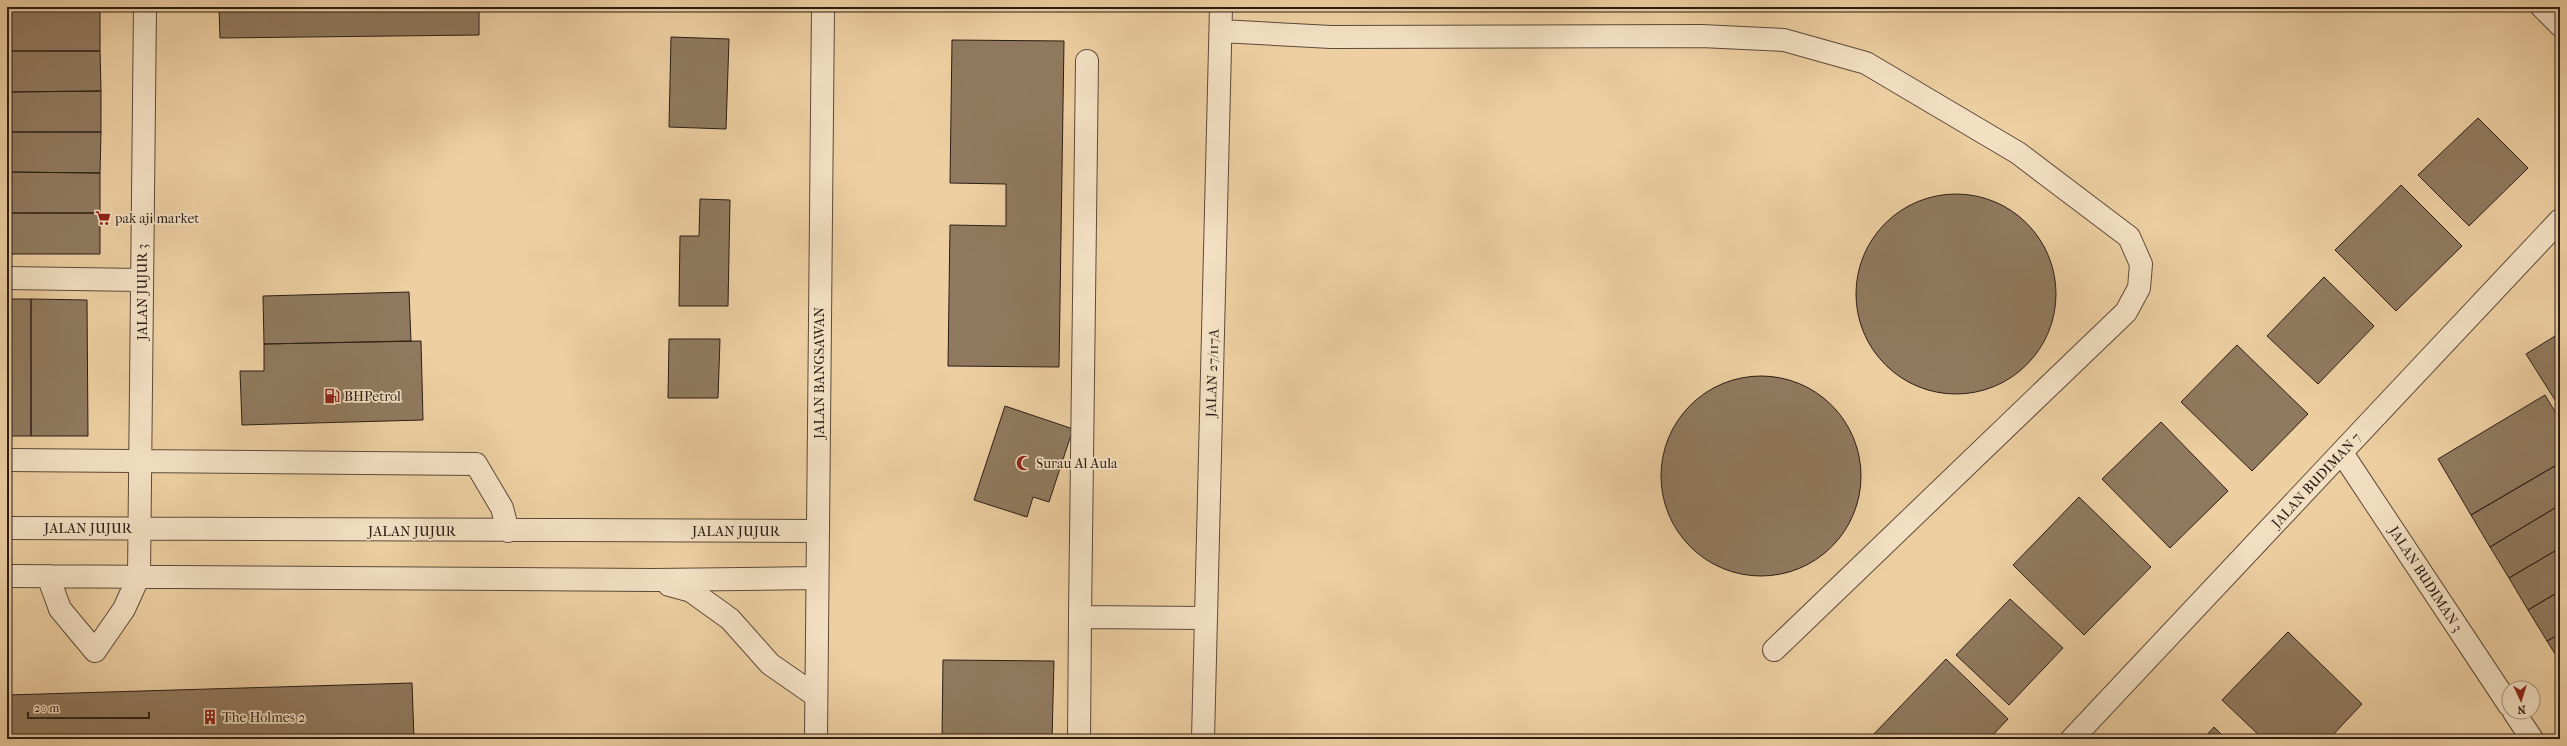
<svg xmlns="http://www.w3.org/2000/svg" width="2567" height="746" viewBox="0 0 2567 746" font-family="'IM FELL French Canon',serif">
<style>
.building{fill:#907a5f;stroke:#2c1d16}
.lines{fill:none;stroke-linecap:round;stroke-linejoin:round}
.minor-casing{stroke:#5c4a39;stroke-width:24}
.minor{stroke:#f3e0c3;stroke-width:22}
.labels{text-anchor:middle;stroke-width:3.5;stroke-linejoin:round;paint-order:stroke}
.poi-label{font-size:14px;fill:#2c1d16;stroke:#f3e0c3;text-anchor:start}
.street-label{font-size:14px;fill:#2c1d16;stroke:#f3e0c3}
</style>
<rect width="100%" height="100%" fill="#edcfa2"/>
<filter id="stains"><feTurbulence type="fractalNoise" baseFrequency=".005" numOctaves="4"/><feColorMatrix values="0 0 0 0 .2 0 0 0 0 .09 0 0 0 0 .02 0 0 0 .5 -.17"/></filter>
<radialGradient id="worn" r=".72"><stop offset=".6" stop-color="#630" stop-opacity="0"/><stop offset="1" stop-color="#630" stop-opacity=".3"/></radialGradient>
<path class="building" d="M7 7H100V11H7Z
M219 7H479V35L220 38Z
M7 11H100V51H7Z
M671 37 729 39 726 129 669 127Z
M952 40 1064 41 1059 367 948 366 950 225 1006 226V184L950 183Z
M7 51H100L101 91 7 92Z
M101 91V132H7V92Z
M2478 118 2528 168 2469 226 2418 175Z
M7 132H101L100 173 7 172Z
M7 172 100 173V213H7Z
M2401 185 2462 246 2396 311 2335 250Z
M1856 294a100 100 0 1 1 200 0a100 100 0 1 1-200 0Z
M700 199 730 200 728 306H679L680 236H699Z
M7 213H100V254H7Z
M2324 277 2374 326 2318 384 2267 336Z
M409 292 411 341 264 344 263 296Z
M7 299H31V436H7Z
M31 299 87 300 88 436H31Z
M2560 333V408L2526 354Z
M669 339H720L718 398H668Z
M421 341 423 420 242 425 240 371H264V344Z
M2237 345 2308 414 2252 471 2181 402Z
M1661 476a100 100 0 1 1 200 0a100 100 0 1 1-200 0Z
M2545 395 2560 420V463L2471 515 2438 459Z
M1005 406 1073 429 1049 502 1033 497 1027 517 974 500Z
M2161 422 2228 491 2170 548 2102 479Z
M2560 463V505L2490 547 2471 515Z
M2079 497 2151 567 2084 635 2013 565Z
M2560 505V548L2509 578 2490 547Z
M2560 548V591L2528 610 2509 578Z
M2560 591V634L2547 641 2528 610Z
M2010 599 2063 648 2009 705 1956 655Z
M2288 632 2362 704 2329 739H2263L2222 700Z
M2560 634V662L2547 641Z
M1946 659 2008 719 1989 739H1873L1871 737Z
M943 660 1054 661 1052 739H942Z
M412 683 414 739H7V695Z
M2214 727 2226 739H2203Z"/>
<g class="lines">
<defs>
<path id="minor" d="M2542 7 2560 25
M1221 31 1331 37 1701 36 1784 40 1866 63 2018 153 2129 237 2141 264 2139 288 2126 312 1774 650
M1087 61 1080 617 1205 618
M7 278 141 280
M2342 453 2509 705
M7 460 476 464 502 508 508 531
M7 528 818 531
M7 576 653 580 817 578
M48 576 60 609 95 651 124 609 139 576 145 7
M669 585 691 591 730 619 770 664 816 696
M2514 712 2532 739
M816 739 823 7
M1079 739 1080 617
M1203 739 1221 7
M2072 739 2560 220"/>
</defs>
<use href="#minor" class="minor-casing"/>
<use href="#minor" class="minor"/>
</g>
<defs>
<symbol id="supermarket-bare" viewBox="-9 -9 18 18"><path d="M-6-5.5h2.5l.6 2H6L4.5 2H-2.5L-4.4-4H-6ZM-1.5 3.2a1.3 1.3 0 1 0 .1 0ZM3 3.2a1.3 1.3 0 1 0 .1 0Z" fill="#8f2418" stroke="#f3e0c3" stroke-width="2.5" paint-order="stroke"/></symbol>
<symbol id="fuel-bare" viewBox="-9 -9 18 18"><path d="M-5.5-6h7V0h2V4h1.3V-2.5L3-4.5l.8-.8L6-3V5H2.5V1h-1V6h-7ZM-4.2-4.7v3.2H.2V-4.7Z" fill="#8f2418" stroke="#f3e0c3" stroke-width="2.5" paint-order="stroke"/></symbol>
<symbol id="mosque-bare" viewBox="-9 -9 18 18"><path d="M3.5-4.9A6 6 0 1 0 3.5 4.9A5 5 0 1 1 3.5-4.9Z" fill="#8f2418" stroke="#f3e0c3" stroke-width="2.5" paint-order="stroke"/></symbol>
<symbol id="building-bare" viewBox="-9 -9 18 18"><path d="M-4-6H4V6H1V3H-1V6H-4ZM-2.5-4.3h1.7v1.8h-1.7ZM.8-4.3h1.7v1.8H.8ZM-2.5-1h1.7V.8h-1.7ZM.8-1h1.7V.8H.8Z" fill="#8f2418" stroke="#f3e0c3" stroke-width="2.5" paint-order="stroke"/></symbol>
</defs>
<g fill-rule="evenodd">
<use href="#supermarket-bare" x="92" y="207" width="22" height="22"/>
<use href="#fuel-bare" x="321" y="385" width="22" height="22"/>
<use href="#mosque-bare" x="1013" y="452" width="22" height="22"/>
<use href="#building-bare" x="199" y="706" width="22" height="22"/>
</g>
<g class="labels">
<g class="poi-label">
<text x="115" y="223">pak aji market</text>
<text x="344" y="401">BHPetrol</text>
<text x="1036" y="468">Surau Al Aula</text>
<text x="222" y="722">The Holmes 2</text>
</g>
<g class="street-label">
<text transform="translate(142 292) rotate(-90)" y="5">JALAN JUJUR 3</text>
<text transform="translate(819 373) rotate(-90)" y="5">JALAN BANGSAWAN</text>
<text transform="translate(1212 373) rotate(-88)" y="5">JALAN 27/117A</text>
<text transform="translate(2316 480) rotate(-47)" y="5">JALAN BUDIMAN 7</text>
<text x="88" y="533">JALAN JUJUR</text>
<text x="412" y="536">JALAN JUJUR</text>
<text x="736" y="536">JALAN JUJUR</text>
<text transform="translate(2426 579) rotate(57)" y="5">JALAN BUDIMAN 3</text>
</g>
</g>
<rect width="2567" height="746" fill="none" stroke="#edcfa2" stroke-width="24"/>
<rect x="8" y="8" width="2551" height="730" fill="none" stroke="#2c1d16" stroke-width="2"/>
<rect x="12" y="12" width="2543" height="722" fill="none" stroke="#2c1d16"/>
<g transform="translate(2521 700) rotate(176)"><circle r="19" fill="#f3e0c3" stroke="#a3927e"/>
<path d="M0-3L7 15L0 10L-7 15Z" fill="#8f2418"/>
<text y="-6" font-size="11" font-weight="bold" text-anchor="middle" fill="#2c1d16">N</text>
</g>
<path d="M28 712v6h121v-6" fill="none" stroke="#2c1d16" stroke-width="2"/>
<text x="34" y="712" font-size="12" fill="#2c1d16" stroke="#f3e0c3" stroke-width="3" paint-order="stroke">20 m</text>
<rect width="100%" height="100%" filter="url(#stains)"/>
<rect width="100%" height="100%" fill="url(#worn)"/>
</svg>
